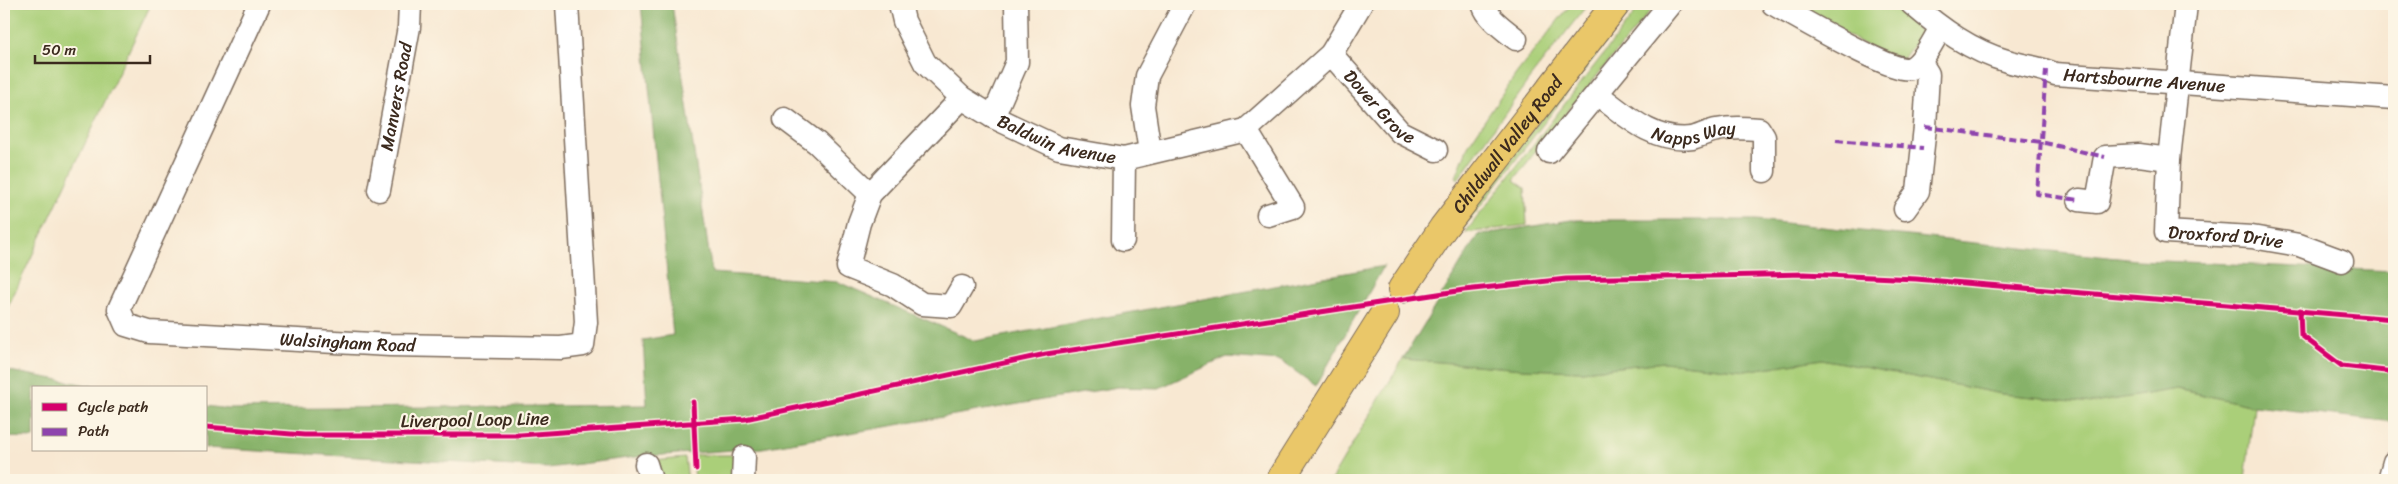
<svg xmlns="http://www.w3.org/2000/svg" width="2398" height="484" viewBox="0 0 2398 484" font-family="Sriracha,sans-serif">
<style>
.green{fill:#aacf79;stroke:#727c4c}
.forest{fill:#87b269;stroke:#616e44}
.lines{fill:none;stroke-linecap:round;stroke-linejoin:round}
.minor-casing{stroke:#7d6c5d;stroke-width:25}
.major-casing{stroke:#7d6c5d;stroke-width:30}
.minor{stroke:#fff;stroke-width:22}
.major{stroke:#eac769;stroke-width:28}
.quiet{stroke:#8e44ad;stroke-width:4;stroke-dasharray:8 4;stroke-linecap:butt}
.cycleway-casing{stroke:#fcf5e5;stroke-width:8}
.cycleway{stroke:#d6006c;stroke-width:5}
.labels{text-anchor:middle;stroke-width:4.5;stroke-linejoin:round;paint-order:stroke}
.street-label{font-size:18px;fill:#3b2a1e;stroke:#fcf5e5}
</style>
<rect width="100%" height="100%" fill="#fcf5e5"/>
<filter id="ink" filterUnits="userSpaceOnUse"><feTurbulence type="fractalNoise" baseFrequency=".02" numOctaves="2"/><feDisplacementMap in="SourceGraphic" scale="10" xChannelSelector="R" yChannelSelector="G"/><feConvolveMatrix kernelMatrix="1 2 1 2 8 2 1 2 1" color-interpolation-filters="sRGB"/></filter>
<filter id="wash" filterUnits="userSpaceOnUse"><feTurbulence type="fractalNoise" baseFrequency=".0096" numOctaves="4" result="noise"/><feDisplacementMap in="SourceGraphic" scale="20" xChannelSelector="R" yChannelSelector="G"/><feGaussianBlur stdDeviation="1.12" result="paint"/><feColorMatrix in="noise" values="0 0 0 0 0 0 0 0 0 0 0 0 0 0 0 0 0 1.4 0 .05"/><feComposite in="paint" operator="in"/></filter>
<g filter="url(#wash)">
<rect width="100%" height="100%" fill="#f8e8d2"/>
<path class="green" d="M4 4H151L4 315Z
M1571 4H1588L1530 78 1458 179 1456 177 1469 144 1516 74Z
M1628 4 1633 7 1458 235 1455 233Z
M1642 4H1656L1544 140 1514 180 1525 188 1527 225 1465 233Z
M1788 4H1891L1922 33 1900 63Z
M1403 359 1523 369 1582 371 1664 362 1745 371 1822 359 2002 394 2093 403 2177 389 2254 406 2245 480H1331Z
M693 455H740L739 480H695Z
M685 458 688 480H658L653 461Z"/>
<path class="forest" d="M641 4H672L712 273 838 282 975 341 1384 266 1316 386 1281 361 1227 357 1159 388 1118 387 762 448 636 457 548 468 206 448V406L228 409 647 405 643 340 673 335Z
M1571 220H1756L2137 260 2394 271V422L2254 406 2177 389 2093 403 2002 394 1822 359 1745 371 1664 362 1582 371 1523 369 1403 359 1478 235Z
M4 370 104 388H34V438L4 437Z"/>
</g>
<g filter="url(#ink)">
<g class="lines">
<defs>
<g id="minor">
<path id="s1" d="M259 4 119 309 126 325 149 332 390 345 561 348 583 345 586 322 567 4"/>
<path id="s2" d="M900 4 904 21 925 63 962 98 993 117 1059 148 1124 159 1246 130 1331 54 1361 4"/>
<path d="M1483 4C1488 19 1504 29 1516 39"/>
<path d="M1773 4C1794 15 1894 75 1911 68 1924 62 1933 40 1941 28"/>
<path id="s3" d="M1912 4C1940 28 1971 51 2007 61 2023 66 2039 67 2055 74L2394 98"/>
<path id="s4" d="M2186 4 2169 159 2166 232 2252 237 2299 245 2342 261"/>
<path id="s5" d="M1331 54 1400 132 1436 150"/>
<path id="s6" d="M1597 94C1625 115 1654 143 1692 138 1700 136 1709 131 1717 130 1731 127 1745 128 1759 129L1764 137V171"/>
<path d="M993 117 1017 62 1016 4"/>
<path d="M785 119 817 143 870 194"/>
<path d="M1246 130 1293 207 1268 215"/>
<path d="M1150 152 1143 106 1147 76 1185 4"/>
<path d="M1549 152 1670 4"/>
<path id="s7" d="M379 190 409 27 410 4"/>
<path d="M2079 200 2097 202 2105 157 2139 155 2169 159"/>
<path d="M1905 209 1918 191 1925 127 1928 74 1920 61"/>
<path d="M1123 240 1124 159"/>
<path d="M962 287 951 306 922 304 893 285 848 267 859 223 870 194 962 98"/>
<path d="M646 464 651 480"/>
<path d="M743 480 744 457"/>
<path d="M2389 480 2394 462"/>
</g>
<g id="major">
<path id="s8" d="M1402 289 1443 228 1616 4"/>
<path d="M1280 480 1385 313"/>
</g>
</defs>
<use href="#minor" class="minor-casing"/>
<use href="#major" class="major-casing"/>
<use href="#minor" class="minor"/>
<use href="#major" class="major"/>
<path class="quiet" d="M2046 70 2037 194 2079 200
M1925 127 2041 142 2105 157
M1836 140 1923 148"/>
<defs>
<path id="cycleway" d="M2300 310 2301 335 2342 366 2394 372
M693 402 696 469
M206 427 304 435H520L745 419 1046 354 1464 290 1566 279 1804 274 1916 279 2394 319"/>
</defs>
<use href="#cycleway" class="cycleway-casing"/>
<use href="#cycleway" class="cycleway"/>
</g>
</g>
<g class="labels">
<g class="street-label">
<text dy="6" stroke="none"><textPath href="#s3" startOffset="251">Hartsbourne Avenue</textPath></text>
<text dy="6" stroke="none"><textPath href="#s7" startOffset="95">Manvers Road</textPath></text>
<text dy="6" stroke="none"><textPath href="#s5" startOffset="72">Dover Grove</textPath></text>
<text dy="6" stroke="none"><textPath href="#s6" startOffset="110">Napps Way</textPath></text>
<text dy="6" stroke="none"><textPath href="#s2" startOffset="220">Baldwin Avenue</textPath></text>
<text dy="6" stroke="none"><textPath href="#s8" startOffset="179">Childwall Valley Road</textPath></text>
<text dy="6" stroke="none"><textPath href="#s4" startOffset="289">Droxford Drive</textPath></text>
<text dy="6" stroke="none"><textPath href="#s1" startOffset="576">Walsingham Road</textPath></text>
<text transform="translate(475 420) rotate(-1)" y="6">Liverpool Loop Line</text>
</g>
</g>
<rect width="2398" height="484" fill="none" stroke="#fcf5e5" stroke-width="20"/>
<rect x="32" y="386" width="175" height="65" fill="#fcf5e5" stroke="#afa495"/>
<rect x="42" y="403" width="25" height="8" fill="#d6006c" stroke="#afa495"/>
<text x="78" y="412" font-size="15" fill="#3b2a1e">Cycle path</text>
<rect x="42" y="428" width="25" height="8" fill="#8e44ad" stroke="#afa495"/>
<text x="78" y="436" font-size="15" fill="#3b2a1e">Path</text>
<path d="M35 55v8h115v-8" fill="none" stroke="#3b2a1e" stroke-width="2.5"/>
<text x="42" y="55" font-size="15" fill="#3b2a1e" stroke="#fcf5e5" stroke-width="4" paint-order="stroke">50 m</text>
</svg>
